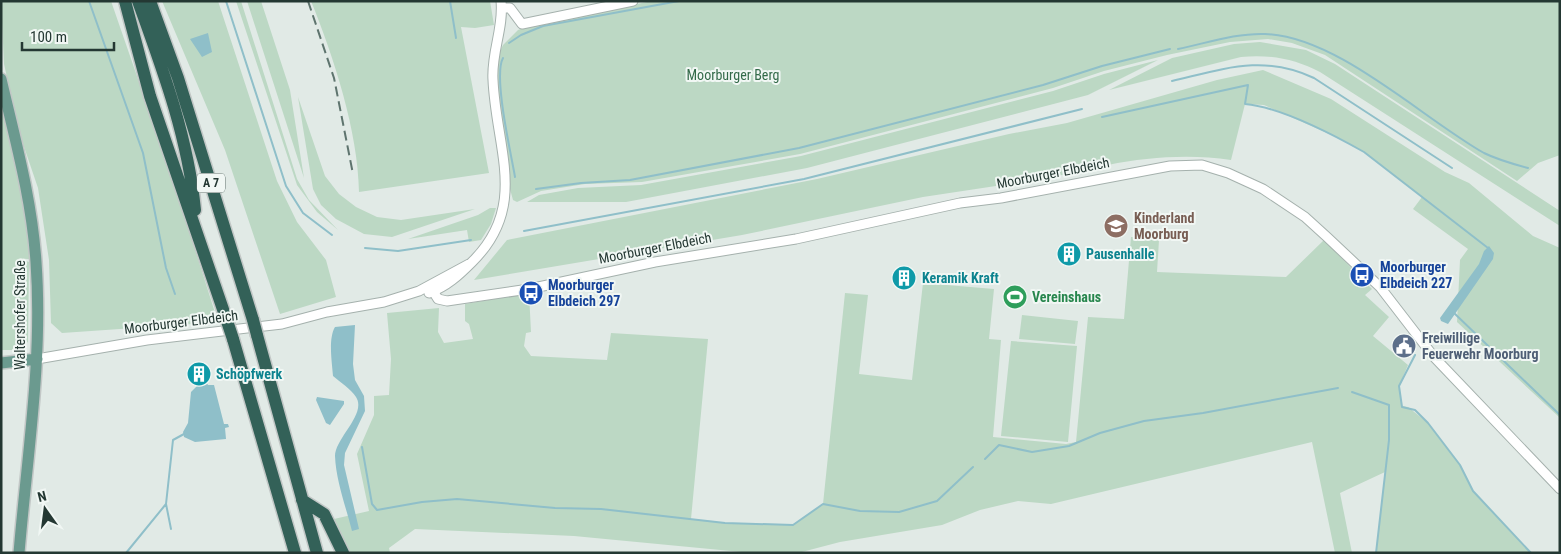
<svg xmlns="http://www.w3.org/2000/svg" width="1561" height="554" viewBox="0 0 1561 554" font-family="'Roboto Condensed',sans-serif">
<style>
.green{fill:#bcd8c4}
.water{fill:#8fbfc9}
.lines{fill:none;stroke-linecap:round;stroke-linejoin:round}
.stream{stroke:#8fbfc9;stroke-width:2}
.minor-casing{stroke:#a5b1ad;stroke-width:11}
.major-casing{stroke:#c2c7c6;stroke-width:14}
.highway-casing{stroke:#c2c7c6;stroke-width:15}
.minor{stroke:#fff;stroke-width:9}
.major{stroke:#6b9a8f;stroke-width:11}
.highway{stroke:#336158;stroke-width:12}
.rail{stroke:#5e746e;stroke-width:2;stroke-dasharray:10 5;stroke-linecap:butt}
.highway-bridge-casing{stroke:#c2c7c6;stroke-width:15;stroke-linecap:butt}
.highway-bridge{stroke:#336158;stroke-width:12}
.labels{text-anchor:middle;stroke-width:4;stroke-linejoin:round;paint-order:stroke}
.shield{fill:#f1f7f4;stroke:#62716d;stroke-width:1}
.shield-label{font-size:12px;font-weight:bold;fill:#243833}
.park-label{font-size:14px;fill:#336a49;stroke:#f1f7f4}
.street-label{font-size:14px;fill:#243833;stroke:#f1f7f4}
.education-label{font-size:14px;font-weight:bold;fill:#785e54;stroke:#f1f7f4;text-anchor:start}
.culture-label{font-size:14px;font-weight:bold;fill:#0d838f;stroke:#f1f7f4;text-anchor:start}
.transit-label{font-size:14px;font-weight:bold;fill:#164399;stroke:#f1f7f4;text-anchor:start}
.leisure-label{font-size:14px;font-weight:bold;fill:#27864d;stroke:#f1f7f4;text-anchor:start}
.service-label{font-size:14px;font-weight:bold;fill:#4e5e75;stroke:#f1f7f4;text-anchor:start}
</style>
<rect width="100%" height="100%" fill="#e1eae6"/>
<path class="green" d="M1 1H111L176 189 217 319 207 323 62 333 51 323 49 260 38 188 20 135 4 64Z
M162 1H218L277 181 297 222 326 260 336 297 280 314 225 150Z
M236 1H241L297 179 309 200 338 230 317 212 297 185Z
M247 1H261L290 90 304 178Z
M311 1H490L494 25 475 28 461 27 489 173 359 192C358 131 334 58 311 1Z
M653 1H1560V155L1538 163 1517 181 1325 55 1292 43 1268 39 1230 42 1167 55 1104 71 1053 88 800 154 642 182 585 184 541 191 517 202 513 200 510 189 494 74 498 55 503 45 518 30 538 22Z
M1260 42 1306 50 1335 64 1560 211V226L1320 72C1295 59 1269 54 1241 57L1109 90 1172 58 1234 44Z
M1158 60 1088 95 807 168 626 202H527L539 195 578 188 641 185 801 156 1053 91 1104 74Z
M1263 70 1331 99 1445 172 1469 183 1533 236 1560 248V418L1457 322 1460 260 1468 249 1413 209 1422 197 1364 152 1343 140 1264 105 1245 104 1231 160C1190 154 1148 157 1108 165 1074 171 1043 181 1009 186V184L923 197 742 235 474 280 507 240 817 179 1009 134 1067 123 1217 80Z
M1 79 36 260 18 258 29 262 28 342 14 350H1Z
M298 97 325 176 339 194 356 207 377 217 401 220 475 209 392 237 364 234 336 219 321 205 313 189Z
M490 208H496L491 224 481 240 469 242 467 230 408 239 478 215Z
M1131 237 1159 240 1157 272 1286 277 1324 240 1372 289 1365 295 1389 317 1373 336 1408 365 1399 386 1402 406 1408 407 1428 423 1460 465 1473 491 1531 553H1376L1385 472 1340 493 1352 553H1335L1312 442 1051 504 1018 501 980 510 942 525 840 542 798 553H752L574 536 415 529 389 548 390 553H343L334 519 369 511 357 454 374 415V396L389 395 391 359 387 313 439 308 438 332 444 343 473 339 469 324 465 321V304L529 293 531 332 526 333 524 346 531 356 607 360 611 333 708 339 691 519 725 523 793 525 823 504 845 293 868 295 859 374 912 380 923 283 994 289 989 339 1001 340 993 437 1066 444 1076 442 1088 317 1124 319Z
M1022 315 1078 321 1075 344 1019 339Z
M1011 341 1077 346 1068 442 1001 436Z"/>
<path class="water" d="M208 33 212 52 202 57 190 39Z
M1489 246 1494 253 1493 259 1448 324 1441 321 1440 318 1479 264 1484 251Z
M355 325 353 364 355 380 364 396 365 411 345 453 344 465 359 529 352 531C346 507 336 481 335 456 335 438 367 414 356 397 351 389 340 382 333 376 332 362 328 339 335 327Z
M203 377 208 385H214L224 424H228L229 427 225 428 226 439 195 442 184 437 183 432 188 423 191 392 199 384 197 379Z
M317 397 344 401V404L330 425 326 423 316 400Z"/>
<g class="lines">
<path class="stream" d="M89 1 143 153 166 268 175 294
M226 1 286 186 303 213 332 235
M450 1 456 38
M509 43 521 35 543 26 679 1
M1178 49C1207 43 1236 33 1265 34 1337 36 1422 118 1484 153 1498 160 1513 164 1528 168
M503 58C493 76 511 153 515 177
M1172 81C1224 69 1263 54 1314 78L1452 168
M1102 117 1248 85 1245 104C1281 107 1332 134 1364 152L1488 248
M536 189 581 183 630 180 799 148 1043 85 1102 66 1170 49
M524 231 804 179 1082 109
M365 248 398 251 471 240
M1453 312 1560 415
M1415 355 1399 386 1402 407 1415 410 1428 423 1460 465 1473 491 1531 553
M1352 392 1389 405V440L1376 553
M362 447 372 504 377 510 422 502 457 499 555 508 601 509 725 523 793 525 823 504 860 511 899 512 937 501 973 467
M985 459 999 445 1032 452 1069 446 1100 433 1144 421 1203 413 1338 388
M166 504 171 529
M126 553 166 504 173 440 184 434"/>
<defs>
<path id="minor" d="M502 8H510L522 24 633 1
M433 291 438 299 447 301 529 289 655 262 796 239 960 203 1001 198 1170 166 1202 165 1228 173 1263 189 1305 217 1327 237 1380 287 1434 357 1560 489
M429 293C447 286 458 276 472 262 529 206 496 149 493 80 491 53 504 28 501 1
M37 359 147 340 282 324 327 312 384 302 419 291 469 264"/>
<path id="major" d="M1 79C15 139 32 200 36 262 43 359 27 456 19 553
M1 363 37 359"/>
<path id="highway" d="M125 1 150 96 228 324
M138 1C163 70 188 137 195 210
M150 1 178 78 253 320
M257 335 317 553
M233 339 295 553
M302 500 324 514 343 553"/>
</defs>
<use href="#minor" class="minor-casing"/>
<use href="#major" class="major-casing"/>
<use href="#highway" class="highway-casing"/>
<use href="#minor" class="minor"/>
<use href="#major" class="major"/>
<use href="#highway" class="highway"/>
<path class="rail" d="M308 1 334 78 353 174"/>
<defs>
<path id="highway-bridge" d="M253 320 257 335
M228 324 233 339"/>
</defs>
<use href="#highway-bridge" class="highway-bridge-casing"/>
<use href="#highway-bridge" class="highway-bridge"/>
</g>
<defs>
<symbol id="school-disc" viewBox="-11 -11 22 22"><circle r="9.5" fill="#8d6e63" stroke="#f1f7f4"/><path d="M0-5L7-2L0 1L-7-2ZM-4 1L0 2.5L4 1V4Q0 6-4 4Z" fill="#fff"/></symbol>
<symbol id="building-disc" viewBox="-11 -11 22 22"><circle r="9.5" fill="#0f9aa8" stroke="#f1f7f4"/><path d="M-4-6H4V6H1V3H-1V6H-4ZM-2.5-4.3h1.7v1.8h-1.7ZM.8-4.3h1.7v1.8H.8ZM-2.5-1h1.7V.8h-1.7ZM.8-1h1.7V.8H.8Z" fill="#fff"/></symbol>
<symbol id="bus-disc" viewBox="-11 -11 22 22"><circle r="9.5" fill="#1a4fb4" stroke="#f1f7f4"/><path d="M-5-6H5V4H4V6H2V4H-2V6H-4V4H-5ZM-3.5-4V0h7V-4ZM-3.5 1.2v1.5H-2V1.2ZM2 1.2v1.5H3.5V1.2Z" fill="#fff"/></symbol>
<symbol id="stadium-disc" viewBox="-11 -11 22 22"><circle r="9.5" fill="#2e9e5b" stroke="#f1f7f4"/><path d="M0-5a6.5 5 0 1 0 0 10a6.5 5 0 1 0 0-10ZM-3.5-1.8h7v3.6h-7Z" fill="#fff"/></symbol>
<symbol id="civic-disc" viewBox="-11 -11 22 22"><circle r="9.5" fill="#5c6f8a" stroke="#f1f7f4"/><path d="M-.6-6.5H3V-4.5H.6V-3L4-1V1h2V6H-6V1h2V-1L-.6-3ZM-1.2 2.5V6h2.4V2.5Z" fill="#fff"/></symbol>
</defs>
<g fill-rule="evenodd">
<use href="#school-disc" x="1102" y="212" width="28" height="28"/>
<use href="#building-disc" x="1055" y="240" width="28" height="28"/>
<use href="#bus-disc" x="1348" y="261" width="28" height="28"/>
<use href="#building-disc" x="890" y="264" width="28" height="28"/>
<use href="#bus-disc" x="517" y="279" width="28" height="28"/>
<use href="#stadium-disc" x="1001" y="283" width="28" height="28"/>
<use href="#civic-disc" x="1390" y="332" width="28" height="28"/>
<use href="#building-disc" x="185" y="360" width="28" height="28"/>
</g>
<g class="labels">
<rect class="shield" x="197" y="173.5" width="28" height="19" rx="4"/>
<g class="shield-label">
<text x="211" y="187">A 7</text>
</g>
<g class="park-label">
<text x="733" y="80">Moorburger Berg</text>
</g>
<g class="street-label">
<text transform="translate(1053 173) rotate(-11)" y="5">Moorburger Elbdeich</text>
<text transform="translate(655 248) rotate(-11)" y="5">Moorburger Elbdeich</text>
<text transform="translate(20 315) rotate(-90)" y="5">Waltershofer Straße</text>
<text transform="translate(181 322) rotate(-7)" y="5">Moorburger Elbdeich</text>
</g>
<g class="education-label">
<text x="1134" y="223">Kinderland<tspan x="1134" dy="16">Moorburg</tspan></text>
</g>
<g class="culture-label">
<text x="1086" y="259">Pausenhalle</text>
<text x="922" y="283">Keramik Kraft</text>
<text x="216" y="379">Schöpfwerk</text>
</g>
<g class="transit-label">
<text x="1380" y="272">Moorburger<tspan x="1380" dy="16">Elbdeich 227</tspan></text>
<text x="548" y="290">Moorburger<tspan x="548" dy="16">Elbdeich 297</tspan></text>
</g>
<g class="leisure-label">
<text x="1032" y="302">Vereinshaus</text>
</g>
<g class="service-label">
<text x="1422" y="343">Freiwillige<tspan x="1422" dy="16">Feuerwehr Moorburg</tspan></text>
</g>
</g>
<rect width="1561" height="554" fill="none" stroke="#243833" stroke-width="5"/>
<g transform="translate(45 509) rotate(346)" stroke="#f1f7f4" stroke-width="4" paint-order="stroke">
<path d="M0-4L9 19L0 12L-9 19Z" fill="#243833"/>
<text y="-8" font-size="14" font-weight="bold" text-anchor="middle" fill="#243833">N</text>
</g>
<path d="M22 42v8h92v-8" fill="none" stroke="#243833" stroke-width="2.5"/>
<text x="30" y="42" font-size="15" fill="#243833" stroke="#f1f7f4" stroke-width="4" paint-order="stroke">100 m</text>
</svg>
